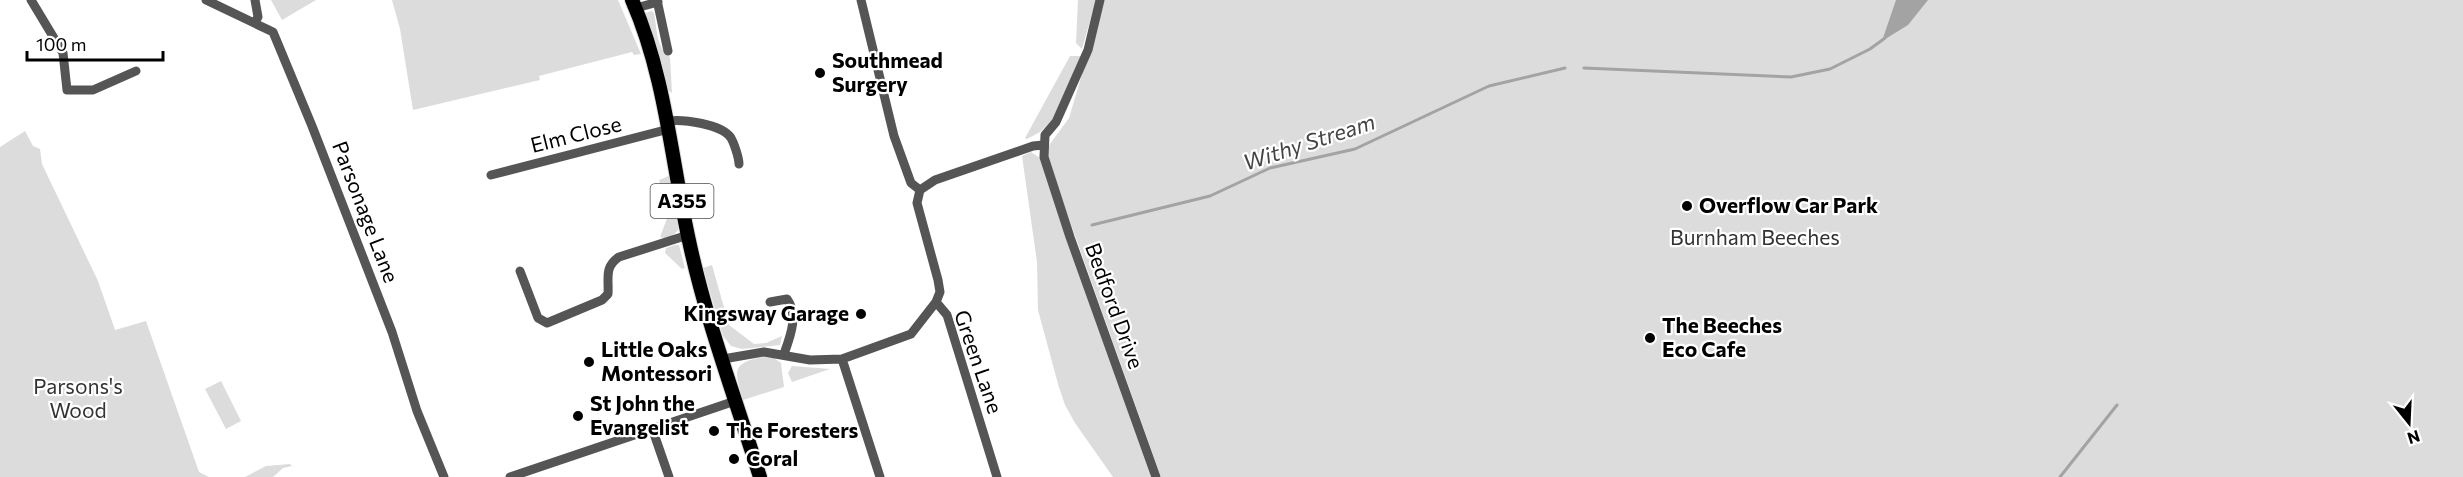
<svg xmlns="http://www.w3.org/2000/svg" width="2463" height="477" viewBox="0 0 2463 477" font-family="Commissioner,sans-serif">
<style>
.green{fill:#dcdcdc}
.water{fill:#a3a3a3}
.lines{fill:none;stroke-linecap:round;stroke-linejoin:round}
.stream{stroke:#a3a3a3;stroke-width:3}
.primary-casing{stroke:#dbdbdb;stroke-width:16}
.street{stroke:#555;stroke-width:9}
.primary{stroke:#000;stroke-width:14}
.poi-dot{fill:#000;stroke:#fff;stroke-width:2}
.labels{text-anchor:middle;stroke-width:4.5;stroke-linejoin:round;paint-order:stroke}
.shield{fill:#fff;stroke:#4c4c4c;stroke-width:1.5}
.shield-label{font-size:20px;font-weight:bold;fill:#000}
.poi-label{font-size:21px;font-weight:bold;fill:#000;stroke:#fff;text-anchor:start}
.street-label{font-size:21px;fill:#000;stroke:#fff}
.park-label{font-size:21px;fill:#333;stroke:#fff}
.water-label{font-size:22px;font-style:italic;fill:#444;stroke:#fff}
</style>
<rect width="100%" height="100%" fill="#fff"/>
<path class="green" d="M271 0H316L282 20Z
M392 0H618L641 54 634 55 632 52 539 76 540 80 413 110 400 29Z
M1078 0H1096L1082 49 1076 43Z
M1104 0H2463V477H1161L1046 154 1050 144 1069 118Z
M651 11 654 13C657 28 656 48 670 57L672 93 667 90 644 18 646 13Z
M1070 56H1081L1052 120 1040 132 1027 139 1025 138Z
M25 131 33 146 40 149 42 164 98 281 115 330 146 321 199 472 209 477H0V147Z
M1031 152 1040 158 1153 477H1113L1075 423 1065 405 1058 384 1038 310 1037 262 1022 156Z
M669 176 671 197 678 219V230C673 236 668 240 660 237L669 213 659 180Z
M675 245H679L685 268 682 269 665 253 666 248Z
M712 265 729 325 754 344 766 343 782 336 780 345 742 349 731 346 723 336 703 268Z
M763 357 774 358 781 363 784 387 743 400C735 372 730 363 763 357Z
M792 366 830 369 792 382 788 373Z
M221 381 241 421 226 429 205 389Z
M290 464 292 466 283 468 273 477H245L266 466Z"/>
<path class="water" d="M1896 0H1928L1908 25 1882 41Z"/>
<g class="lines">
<path class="stream" d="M1584 68 1791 77 1830 69 1870 49 1885 38
M1092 225 1210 196 1270 168 1355 149 1489 86 1565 68
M2060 477 2117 405"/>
<defs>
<path id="primary" d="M632 0C665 75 671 157 688 236 705 318 735 397 760 477"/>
</defs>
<use href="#primary" class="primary-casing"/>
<path class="street" d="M31 0 63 53 67 90H93L136 71
M206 0 273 32 312 126 392 332 417 411 444 477
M255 0 258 17 255 22
M657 0 668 51
M861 0 894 136 911 183 920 190
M1100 0 1088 50 1056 122 1045 135 1044 157 1070 237 1156 477
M636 8 658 2
M668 121C683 119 722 124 731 138 734 143 739 158 739 164
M491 175 669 129
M920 190 917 203 938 280 940 292 936 302 947 315 997 477
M920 190 935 180 1033 146 1043 145
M520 271 538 318 547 323 602 300 608 294C609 278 604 267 619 257L688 235
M770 302 787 299C799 315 790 337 784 354
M723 359 764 352 810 360 842 359 911 334 936 302
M842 359 880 477
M652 428 669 477
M510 477 735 401"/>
<use href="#primary" class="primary"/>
</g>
<g class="poi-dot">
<circle cx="820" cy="73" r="6"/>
<circle cx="1687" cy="206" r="6"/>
<circle cx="861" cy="314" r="6"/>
<circle cx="1650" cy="338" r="6"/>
<circle cx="589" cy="362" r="6"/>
<circle cx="578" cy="416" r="6"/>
<circle cx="714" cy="431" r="6"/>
<circle cx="734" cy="459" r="6"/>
</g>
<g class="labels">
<rect class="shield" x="650.5" y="184" width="63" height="34" rx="4.5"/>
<g class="shield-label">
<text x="682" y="208">A355</text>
</g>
<g class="poi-label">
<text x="832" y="68">Southmead<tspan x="832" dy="24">Surgery</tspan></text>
<text x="1699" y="213">Overflow Car Park</text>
<text x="849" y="321" text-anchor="end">Kingsway Garage</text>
<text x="1662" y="333">The Beeches<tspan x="1662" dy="24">Eco Cafe</tspan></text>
<text x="601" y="357">Little Oaks<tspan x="601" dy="24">Montessori</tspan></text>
<text x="590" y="411">St John the<tspan x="590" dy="24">Evangelist</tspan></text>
<text x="726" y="438">The Foresters</text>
<text x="746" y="466">Coral</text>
</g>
<g class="street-label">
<text transform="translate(576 135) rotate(-14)" y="7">Elm Close</text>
<text transform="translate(365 212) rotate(69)" y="7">Parsonage Lane</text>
<text transform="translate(1114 306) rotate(70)" y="7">Bedford Drive</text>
<text transform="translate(978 362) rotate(71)" y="7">Green Lane</text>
</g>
<g class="park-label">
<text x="1755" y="245">Burnham Beeches</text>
<text x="78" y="394">Parsons's<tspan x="78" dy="24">Wood</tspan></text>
</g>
<g class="water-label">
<text transform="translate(1309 142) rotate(-18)" y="8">Withy Stream</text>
</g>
</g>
<g transform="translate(2409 423) rotate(162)" stroke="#ffffff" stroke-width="4.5" paint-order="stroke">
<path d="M0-4.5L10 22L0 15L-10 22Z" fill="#000000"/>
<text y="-9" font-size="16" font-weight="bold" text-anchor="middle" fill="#000000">N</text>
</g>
<path d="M27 51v9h136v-9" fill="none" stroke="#000000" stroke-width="3"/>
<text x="36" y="51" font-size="18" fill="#000000" stroke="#ffffff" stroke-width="4.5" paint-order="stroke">100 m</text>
</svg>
